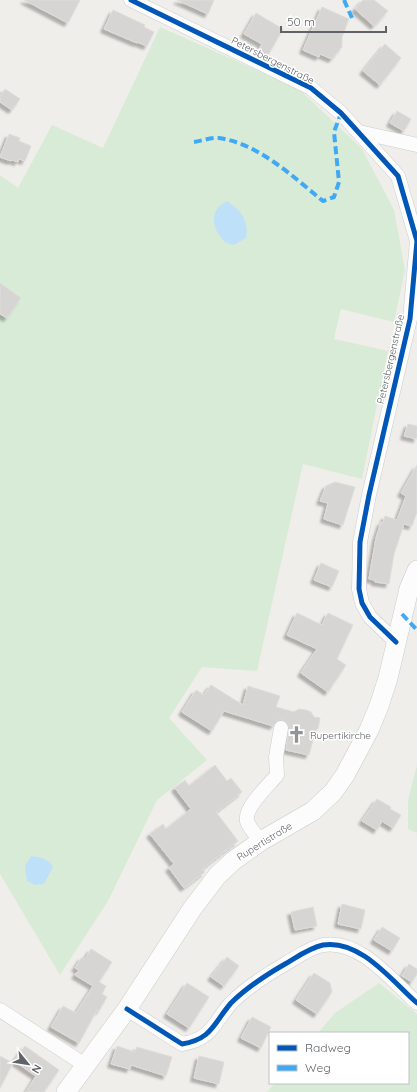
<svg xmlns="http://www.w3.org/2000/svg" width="417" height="1092" viewBox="0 0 417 1092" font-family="Quicksand,sans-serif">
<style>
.green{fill:#d8ebd6}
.water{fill:#bfe0f9}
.building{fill:#d6d5d3;stroke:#deddd9;filter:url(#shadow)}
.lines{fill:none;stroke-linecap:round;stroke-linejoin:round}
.minor-casing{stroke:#cbcccc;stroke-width:15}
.secondary-casing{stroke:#cacacb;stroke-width:20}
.minor{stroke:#fdfcfc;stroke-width:14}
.secondary{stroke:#fdfcfc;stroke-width:19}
.quiet{stroke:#3fa9f5;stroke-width:4;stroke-dasharray:8 4;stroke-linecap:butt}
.cycleway-casing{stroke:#fff;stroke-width:8}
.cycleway{stroke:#0057b8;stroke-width:5}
.labels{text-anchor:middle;stroke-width:3;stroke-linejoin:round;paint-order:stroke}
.street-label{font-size:10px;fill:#5f6368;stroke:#fff}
.poi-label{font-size:10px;fill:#5f6368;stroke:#fff;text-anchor:start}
</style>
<defs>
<filter id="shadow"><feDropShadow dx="-3.5" dy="3.5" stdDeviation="1" flood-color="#0004"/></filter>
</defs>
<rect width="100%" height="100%" fill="#efeeea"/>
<path class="green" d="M160 27 299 89 362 149 394 210 405 270 394 322 341 309 334 339 388 351 362 479 303 464 257 671 202 667 169 718 207 760 157 800 108 901 60 975 0 874V175L18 188 52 125 103 148Z
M417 765V833L408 829V800Z
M379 983 417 1014V1092H267L275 1083H408V1033H318L335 1013Z"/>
<path class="water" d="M227 201C242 211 249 221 246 238L234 245C232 244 228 244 225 242 223 241 221 237 219 235 210 221 213 208 227 201Z
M31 856C40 857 49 859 53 867L44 884 35 885 27 881 25 866Z"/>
<path class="building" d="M24 0H80L68 23Z
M177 0H214L208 14Z
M363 0H374L388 11 374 26 355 9Z
M322 7 349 19 342 37V47L332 59 320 54 319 57 303 50Z
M113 10 145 25 144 27 154 32 147 46 137 42V43L104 29Z
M256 13 283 29 267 57 257 52 262 44 244 34Z
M385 44 401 58 380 85 363 71Z
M5 89 20 99 12 110 0 102V96Z
M397 111 411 119 404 131 390 123Z
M9 134 20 138 19 141 31 146 25 161 19 159 18 162 12 160 11 161 0 157Z
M0 283 21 298 7 318 0 314Z
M408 424 417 426V439L404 436Z
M417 465V512L412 526 404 524 394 554 389 584 375 582V580L369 579 376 538 381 522 383 523 385 516 397 520 406 496 401 493Z
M335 482 355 487 343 525 324 519 328 503 320 501 326 486Z
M321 563 339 571 332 587 314 580Z
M297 613 322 625 328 613 353 625 337 659 346 665 328 692 301 673 317 649 287 635Z
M211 685 243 705 248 686 280 696 276 707 294 712 299 709 306 710 311 712 314 717 320 718 318 729H316L309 755 286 750 289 725 283 720H278L273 726 224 711 212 731 182 712 196 690 204 695Z
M215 765 227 781 231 778 242 792 216 812 238 841 202 869 205 872 184 888 169 868 174 864 150 834 163 824 166 829 191 809 175 788 185 780 189 786Z
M377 799 391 807 390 809 401 815 393 828 382 821 377 830 362 821Z
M342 904 365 910 361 929 338 924Z
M313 907 317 926 295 930 291 912Z
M382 927 400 938 392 951 374 940Z
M91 949 112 962 99 982 106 986 102 994 107 997 99 1011 97 1010 79 1043 51 1027 63 1006 76 1013 93 986 75 975 79 970 75 968 82 957 85 959Z
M227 957 239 966 224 986 211 977Z
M409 964 417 969V974L412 982 402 976Z
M314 973 330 983 332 992 317 1014 296 1000Z
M187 983 209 997 189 1028 167 1014Z
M252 1017 271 1027 261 1048 241 1038Z
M25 1046 59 1070 44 1092H26L36 1076 14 1061Z
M117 1046 135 1052 137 1047 172 1057 166 1076 131 1065 130 1069 111 1064Z
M0 1056 13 1063 0 1088Z
M199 1056 224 1062 219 1084 194 1078Z"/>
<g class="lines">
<defs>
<path id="minor" d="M131 0 311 88 341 113 398 176 417 241 410 319 369 495 360 542 359 589 362 603 370 617 396 642
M359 132 417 145
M261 841C256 835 249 828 247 821 244 807 269 785 277 775L276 757 281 728
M127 1009 182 1044C212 1039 213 1024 231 1003 247 987 266 975 285 964 297 957 309 948 323 945 360 939 391 980 417 1003
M0 1010 85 1065"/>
<path id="secondary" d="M66 1092 127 1009 192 909 217 876 233 861 261 841 313 811 333 792 345 775 369 730 379 706 388 678 409 589 417 570"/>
</defs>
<use href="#minor" class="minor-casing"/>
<use href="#secondary" class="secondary-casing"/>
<use href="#minor" class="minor"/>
<use href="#secondary" class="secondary"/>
<path class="quiet" d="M344 0 352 18
M194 142C202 141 211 137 219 138 259 144 292 176 323 201L334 197 339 182 334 132 341 113
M402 614 417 630"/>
<defs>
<path id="cycleway" d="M131 0 311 88 341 113 398 176 417 241 410 319 369 495 360 542 359 589 362 603 370 617 396 642
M127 1009 182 1044C212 1039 213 1024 231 1003 247 987 266 975 285 964 297 957 309 948 323 945 360 939 391 980 417 1003"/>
</defs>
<use href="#cycleway" class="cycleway-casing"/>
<use href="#cycleway" class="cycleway"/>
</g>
<defs>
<symbol id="church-bare" viewBox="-9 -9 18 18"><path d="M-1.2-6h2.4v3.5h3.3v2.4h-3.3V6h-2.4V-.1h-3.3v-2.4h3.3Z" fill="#919496" stroke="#fff" stroke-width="2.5" paint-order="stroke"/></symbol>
</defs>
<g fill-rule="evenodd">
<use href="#church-bare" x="284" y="722" width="25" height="25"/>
</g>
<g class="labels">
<g class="street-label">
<text transform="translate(273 60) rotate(27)" y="4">Petersbergenstraße</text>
<text transform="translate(390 359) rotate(-77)" y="4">Petersbergenstraße</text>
<text transform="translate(264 841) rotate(-32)" y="4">Rupertistraße</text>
</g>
<g class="poi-label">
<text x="310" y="739">Rupertikirche</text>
</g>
</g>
<rect x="269" y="1032" width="140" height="52" fill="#ffffff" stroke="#bfc1c3"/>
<rect x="277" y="1045" width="20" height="6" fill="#0057b8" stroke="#bfc1c3"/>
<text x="305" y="1052" font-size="12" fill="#5f6368">Radweg</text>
<rect x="277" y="1065" width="20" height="6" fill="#3fa9f5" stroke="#bfc1c3"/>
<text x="305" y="1072" font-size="12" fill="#5f6368">Weg</text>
<g transform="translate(28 1064) rotate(120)" stroke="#ffffff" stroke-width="3" paint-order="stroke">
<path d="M0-3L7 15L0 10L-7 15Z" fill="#5f6368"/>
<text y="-6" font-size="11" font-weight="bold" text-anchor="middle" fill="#5f6368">N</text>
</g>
<path d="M281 26v6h105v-6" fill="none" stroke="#5f6368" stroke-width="2"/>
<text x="287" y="26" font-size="12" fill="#5f6368" stroke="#ffffff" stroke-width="3" paint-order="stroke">50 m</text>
</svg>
